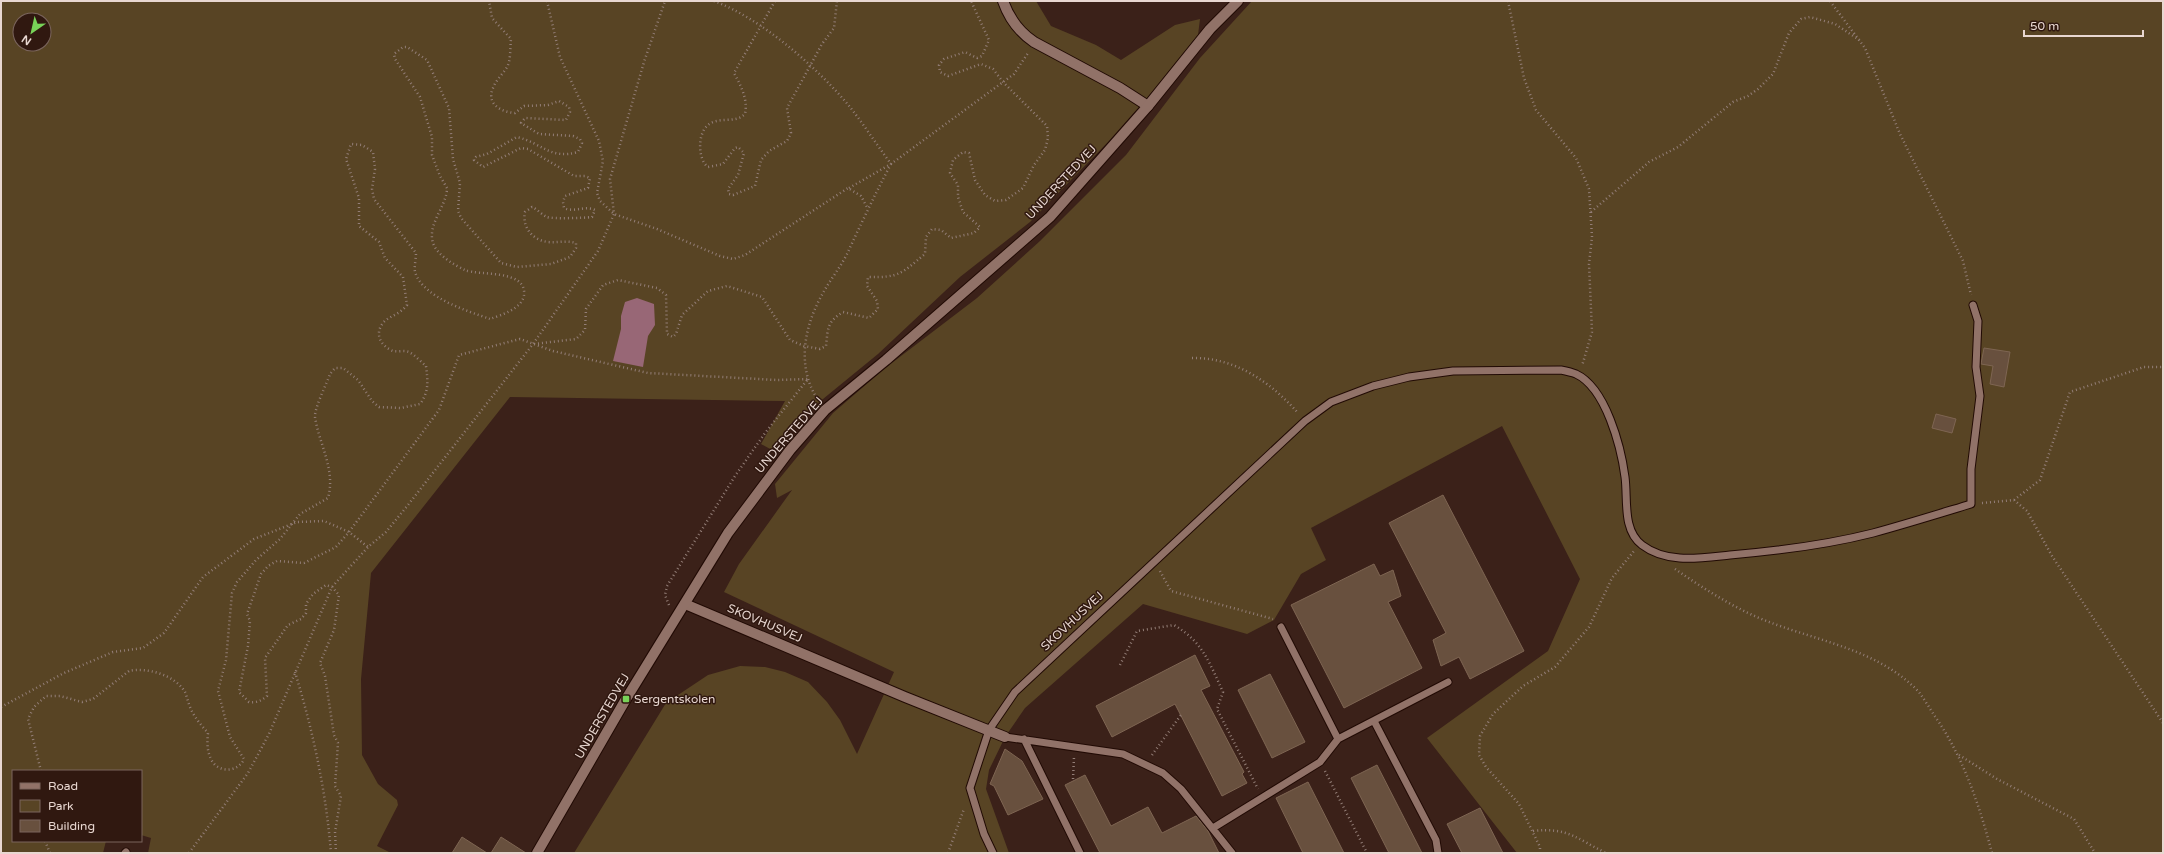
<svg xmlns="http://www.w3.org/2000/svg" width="2164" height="854" viewBox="0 0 2164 854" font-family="'Varela Round',sans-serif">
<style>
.green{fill:#584424;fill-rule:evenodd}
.water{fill:#986776}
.building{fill:#68503e;stroke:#7e6552}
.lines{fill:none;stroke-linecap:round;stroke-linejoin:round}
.service-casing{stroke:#210a04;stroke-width:9}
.minor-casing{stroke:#210a04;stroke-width:12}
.tertiary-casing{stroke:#210a04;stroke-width:12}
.path{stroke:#937e77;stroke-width:2.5;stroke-dasharray:1 3;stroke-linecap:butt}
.service{stroke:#917268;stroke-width:7}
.minor{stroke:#917268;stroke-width:10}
.tertiary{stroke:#917268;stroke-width:10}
.poi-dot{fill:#78d258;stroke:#301810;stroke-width:1.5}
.labels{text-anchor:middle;stroke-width:3;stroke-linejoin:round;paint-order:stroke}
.street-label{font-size:12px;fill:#e8d7d1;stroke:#301810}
.poi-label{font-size:12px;fill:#e8d7d1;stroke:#301810;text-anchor:start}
</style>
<rect width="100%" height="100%" fill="#3b2119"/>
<path class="green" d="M1 1H1036L1051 26 1096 45 1121 60 1175 25 1200 19 1198 35 1147 98 1108 142 1030 222 960 277 878 354 812 408 772 450 761 444 785 401 510 397 371 573 361 679 362 755 378 784 397 800 398 805 377 846 391 853H148L151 838 141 835V771H13V841H106L103 853H1ZM20 20H44V44H20Z
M1252 1H2163V853H1517L1427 738 1548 651 1580 579 1502 426 1311 528 1326 560 1301 574 1274 620 1247 634 1143 604 1025 708 1005 737 989 770 986 789 1009 853H574L666 703 708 675 740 666 765 667 785 672 808 682 827 702 840 720 857 754 894 672 724 592 739 564 792 490 777 498 775 484 833 413 884 369 977 298 1040 241 1126 155 1200 58Z"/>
<path class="water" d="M637 298 654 304 655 325 648 336 643 367 613 361 621 329V316L625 302Z"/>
<path class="building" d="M1984 348 2010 352 2004 387 1990 384 1993 366 1981 364Z
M1936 414 1956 419 1952 433 1932 428Z
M1443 495 1524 651 1470 679 1459 657 1441 666 1433 640 1446 633 1389 523Z
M1374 564 1380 576 1393 570 1401 596 1388 602 1422 668 1344 708 1291 605Z
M1195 655 1210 686 1201 690 1244 772 1242 774 1247 783 1222 796 1175 704 1112 737 1096 706Z
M1270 674 1305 742 1272 758 1238 690Z
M1005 749 1022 761 1043 799 1008 815 994 786 990 784Z
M1377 765 1422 853H1389L1351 778Z
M1085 775 1111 826 1148 807 1162 833 1196 816 1208 831 1219 853H1100L1065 785Z
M1308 782 1344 853H1303L1276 798Z
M1480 808 1503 853H1462L1447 824Z
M462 837 487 853H452Z
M501 837 526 853H491Z"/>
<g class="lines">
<defs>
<path id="service" d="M1281 627 1338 739
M1374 721 1436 840 1438 853
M1005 737 1123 754 1163 773 1181 789 1232 853
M1024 739 1080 853
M1213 828 1320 762 1338 739 1448 682
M125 853 126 852
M993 853 984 834 970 788 989 730 1015 692 1305 421 1331 402 1373 386 1409 377 1453 371 1561 370C1566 371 1571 372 1576 374 1606 388 1621 447 1625 477 1628 499 1622 530 1642 545 1667 564 1700 558 1730 555 1777 551 1826 545 1873 533 1906 524 1938 514 1971 504V469L1980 396 1976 367 1978 321 1973 305"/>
<path id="minor" d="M1003 1C1009 18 1019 32 1034 42L1120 88 1148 106
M685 604 905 697 1005 737"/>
<path id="tertiary" d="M537 853 626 699 728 533 790 450 825 410 886 360 1050 217 1148 106 1210 29 1238 1"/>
</defs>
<use href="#service" class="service-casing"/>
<use href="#minor" class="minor-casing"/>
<use href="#tertiary" class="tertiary-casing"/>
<path class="path" d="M547 1 560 57 599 141 603 161 597 193 600 201 614 214 657 229 720 256 733 259 745 255 848 188 861 196 868 209
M714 1C762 19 817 67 850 107 864 125 877 145 891 164 875 194 861 224 847 254 840 268 830 280 823 293 804 326 796 367 818 400
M775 1 734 73C741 86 748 99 745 114 735 124 719 116 708 125 697 134 698 160 708 167L723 164 735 148 738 147 744 153 738 175 728 189 729 194 733 195 755 186 761 160 769 151 787 141 791 133 787 108 822 44 834 28 837 1
M1508 1 1524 78 1536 110 1576 158 1589 189 1592 237 1589 264 1592 332 1582 366
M1830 1 1865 48 1900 134 1963 261 1971 295
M849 188 891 164 1014 74 1028 53
M1591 212 1649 162 1678 147 1733 102 1748 96 1758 89 1773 74 1789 33 1801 19 1810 17 1835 24 1861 41
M534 344 576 339 585 330 586 309 603 285 618 280 657 288 666 295 667 334 673 337 676 334 682 315 708 291 727 286 762 297 790 340 804 346 820 349 826 346C828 328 827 322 843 312L869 318 878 309 877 301 867 286 868 277C899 278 902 273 925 254L926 237 932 229 941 230 951 238 974 233 980 227 963 212 958 197V185L950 173 953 160 963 152 969 153 975 180 985 195 995 201 1006 200 1023 188 1034 165 1045 150 1048 138 1047 126 1003 82 993 69 981 64 948 76 940 72 939 65 944 59 965 52 977 58 982 56 989 40 971 1
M1192 358C1234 357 1271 382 1298 413
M2014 500 2040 480 2070 392 2144 367H2163
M1982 503 2014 500 2027 511 2052 556 2163 723
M1675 569C1703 588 1732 607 1764 620 1816 641 1878 649 1919 692 1924 699 1929 707 1934 715 1963 756 1979 804 1992 853
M1160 571 1171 591 1273 619
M669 605 665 595 667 586 735 476 765 433 808 379
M1120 665 1137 631 1174 625C1203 642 1209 662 1223 692L1217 709 1258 789
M295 672C313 731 326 791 331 853
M1 707 64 673 113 652 143 648 164 633 203 577 254 539 297 522 324 521 349 532 368 547
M1152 755 1181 715
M1959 755 1997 779 2074 819 2095 853
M41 771 28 719 34 707 46 696H60L82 702 93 699 129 671C147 667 175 675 185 692 187 697 188 702 190 707 194 717 201 725 208 733 207 742 207 751 211 759 217 773 238 773 244 759L230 737 218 691 226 660 232 593 237 582 256 560 280 539 300 514 328 498C336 470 319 444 315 417 314 409 327 383 330 374L335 368H343L358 380 372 401 379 407 401 408 420 404C429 392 428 381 426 366 421 362 415 355 409 352 404 350 398 352 393 351 383 347 375 337 381 326 386 316 399 316 407 305L403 277 385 258 379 242 359 226V198L346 159 351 144 362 145 373 152 375 169 372 189 374 199 416 253C416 259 414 267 415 272 423 298 468 311 490 319 501 315 522 309 524 295 527 269 479 276 465 270 454 265 437 255 433 243 427 224 447 206 447 188L440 176 432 155V137L420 97 395 59 394 54 403 47H407L427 60 449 108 453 159 460 183 458 211 461 218 501 263 517 267 551 264 570 257 576 248V243C566 240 558 243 548 242 532 240 522 227 525 212L532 207C537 209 542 215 547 217 551 219 585 218 592 217L595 210C584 205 575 213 564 208L563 202 565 196 588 188 590 178 585 176H574L528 149 521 148 483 167 474 160 476 157 487 154 517 137C542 143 550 160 578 152L582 143 580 139 573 136 539 134 521 123 525 118 566 120 570 112 569 107 559 101 548 105 524 106 515 113C501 112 486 104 493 88 496 80 503 74 507 67 511 60 510 48 511 39L492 18 489 1
M1325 771 1367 853
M1073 779 1074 757
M1533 831C1568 827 1577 839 1606 853
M45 841 50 853
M189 853 248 773 269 734 332 587 368 547 386 532 408 505 533 344 598 251 614 214 610 179 644 62 665 1
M336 853 335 832 341 796 335 786 338 743 334 735 325 676 320 663 334 630 339 595 332 587 326 585 313 594 306 604V613L301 619 288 625 265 658 267 696C261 701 256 703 249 702L239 692 248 646 250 621 247 614 261 574 268 566 277 561 304 563 336 547 349 532 439 410 459 355 520 339 553 351 648 373 777 380 808 379
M948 853 964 809
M1540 853V847L1519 804 1486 767 1479 755 1480 736 1493 714 1523 686 1555 667 1589 627 1612 578 1634 551"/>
<use href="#service" class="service"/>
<use href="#minor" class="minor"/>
<use href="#tertiary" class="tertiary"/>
</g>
<rect class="poi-dot" x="622" y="695" width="8" height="8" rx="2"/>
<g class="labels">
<g class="street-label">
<text transform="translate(1061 182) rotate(-47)" y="4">UNDERSTEDVEJ</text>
<text transform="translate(789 435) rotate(-49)" y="4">UNDERSTEDVEJ</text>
<text transform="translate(1072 621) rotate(-43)" y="4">SKOVHUSVEJ</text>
<text transform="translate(765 623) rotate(23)" y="4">SKOVHUSVEJ</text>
<text transform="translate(602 716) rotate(-60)" y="4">UNDERSTEDVEJ</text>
</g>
<g class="poi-label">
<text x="634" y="703">Sergentskolen</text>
</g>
</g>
<rect width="2164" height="854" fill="none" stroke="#e8d7d1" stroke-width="4"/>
<rect x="12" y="770" width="130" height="72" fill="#301810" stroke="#7a645d"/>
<rect x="20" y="783" width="20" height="6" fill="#917268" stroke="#7a645d"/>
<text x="48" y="790" font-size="12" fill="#e8d7d1">Road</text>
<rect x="20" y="800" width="20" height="12" fill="#584424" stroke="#7a645d"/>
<text x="48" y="810" font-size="12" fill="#e8d7d1">Park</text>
<rect x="20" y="820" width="20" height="12" fill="#68503e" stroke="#7a645d"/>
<text x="48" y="830" font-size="12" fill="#e8d7d1">Building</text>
<g transform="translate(32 32) rotate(214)"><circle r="19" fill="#301810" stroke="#7a645d"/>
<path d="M0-3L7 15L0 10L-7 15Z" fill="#78d258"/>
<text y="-6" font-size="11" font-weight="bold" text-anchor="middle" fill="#e8d7d1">N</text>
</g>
<path d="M2024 30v6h119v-6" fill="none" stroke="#e8d7d1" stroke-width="2"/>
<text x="2030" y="30" font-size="12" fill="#e8d7d1" stroke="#301810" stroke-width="3" paint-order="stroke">50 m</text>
</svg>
